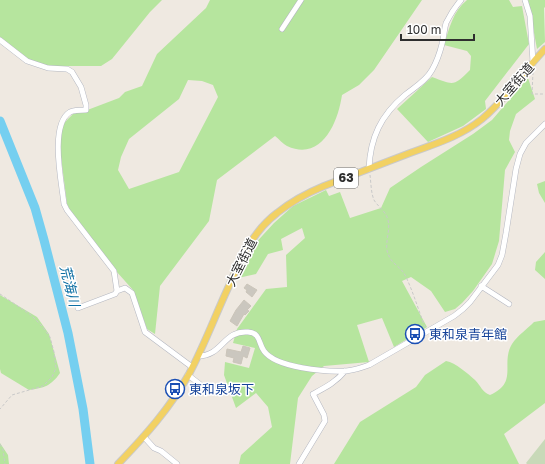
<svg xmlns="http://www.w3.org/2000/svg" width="545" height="464" viewBox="0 0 545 464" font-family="'Golos Text','Noto Sans JP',sans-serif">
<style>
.green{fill:#b6e59e;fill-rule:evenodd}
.cemetery{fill:#c8d9b8}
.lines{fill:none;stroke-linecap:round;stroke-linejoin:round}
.river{stroke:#75cff0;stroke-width:9}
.building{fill:#cbc7bf;stroke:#cbc5ba}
.minor-casing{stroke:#b4b7c1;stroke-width:6}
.major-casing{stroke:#c9c9c9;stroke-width:8}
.path{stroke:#c9c9c9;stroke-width:1;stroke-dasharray:3 2;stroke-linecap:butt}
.minor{stroke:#fff;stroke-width:5}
.major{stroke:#f2d163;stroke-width:6}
.labels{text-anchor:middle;stroke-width:3;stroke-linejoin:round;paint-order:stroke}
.shield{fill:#fff;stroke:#6d6d6d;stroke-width:1}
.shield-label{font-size:12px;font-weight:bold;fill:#2e2e2e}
.street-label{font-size:13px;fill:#2e2e2e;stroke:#fff}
.transit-label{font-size:13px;fill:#164399;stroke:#fff;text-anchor:start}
.water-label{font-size:14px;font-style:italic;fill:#0d6fa3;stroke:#fff}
</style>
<rect width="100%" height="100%" fill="#efe9e1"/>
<path class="green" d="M0 0H162L150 12 112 59 101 66H48L27 59 0 37Z
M210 0H422L374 70 359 85 342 95C338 122 322 162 287 146 283 144 279 139 275 136L217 180 209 221 160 286 155 334 147 329 133 290 116 271 71 212 67 204 61 157V131L64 123 73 114 90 109 119 98 125 92 142 86 157 54 206 8ZM188 80 202 81 213 85 218 97 179 172 129 189 118 170 121 157 129 139 179 99Z
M467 0H509L513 7 522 6 529 44 485 101 486 109 463 126 428 142 397 109 432 77C454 85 453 87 470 70L471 56 467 51 444 45C449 29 453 11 467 0Z
M528 0H545V7L544 8 545 42 537 49Z
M528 78 535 99 516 114 510 131 509 140 515 152 505 170 499 241 492 264 473 291 462 303 455 309 445 312 431 291 411 277 402 281 427 327 394 347 382 318 357 325 369 362 324 366 312 376 298 398 290 464H239L241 455 272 427 268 407 256 393 236 408 224 375 225 362 249 368 255 348 233 343 237 329 266 289 287 287 286 255 305 238 302 228 281 239 283 250 268 254 256 274 238 278 252 247 274 223 293 206 326 190 329 196 340 192 350 218 381 208 390 188 421 167 473 134 492 120Z
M545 181V203L539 193 537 184Z
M545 252V279L535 270 536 262Z
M0 295 37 317 49 334 60 373C51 386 44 388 29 390L1 373 0 369Z
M545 320V403L504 434 519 464H334L360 422 416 387 425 375 446 361C456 363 467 373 475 380 481 386 482 392 490 395 519 382 500 364 512 344 517 336 527 329 534 322Z
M0 443 8 455 9 464H0Z"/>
<path class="cemetery" d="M545 439V464H527L526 463Z"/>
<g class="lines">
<path class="river" d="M0 121 35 208 44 240 68 333 83 409 90 464"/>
</g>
<path class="building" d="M247 284 257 290 252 297 246 292 247 290 244 288Z
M244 300 251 306 247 310 249 311 245 315 244 314 237 326 230 321 236 310Z
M243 346 250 348 247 358 243 356 241 364 233 362 234 358 226 356 227 349 241 352Z"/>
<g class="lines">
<defs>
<path id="minor" d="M525 0 530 16 533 62
M282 29 301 0
M0 40 27 61 48 68 67 69 72 72 81 87 86 105V110C81 110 74 110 70 112 49 125 62 184 64 204L67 210 114 271 117 291 115 294 78 308
M369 169C370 138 381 115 405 95 415 87 426 81 432 70 436 63 440 52 442 44 444 37 444 30 446 23 450 15 455 7 461 0
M481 286 509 304
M117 291 125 288 132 293 145 332 192 367
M198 356C223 356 223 330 248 332 261 333 258 343 264 351 276 368 326 372 346 371 354 370 361 368 369 365L454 316 463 309 470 302 498 265 502 255 506 233 516 169 520 154 526 143 545 124
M188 375 206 389
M144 437 154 448 161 451 177 464
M299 464 325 421 324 415 313 394C326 387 336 382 345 371"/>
<path id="major" d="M118 464C145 436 170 408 189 374 204 346 215 316 228 288 240 260 252 232 277 213 292 201 307 193 324 186 353 175 382 164 410 153 435 144 461 136 482 119 506 99 523 72 545 49"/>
</defs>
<use href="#minor" class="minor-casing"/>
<use href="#major" class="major-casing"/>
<path class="path" d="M533 72 532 94H545
M370 175C371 183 371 193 374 200 378 207 386 211 388 220 391 231 383 246 389 256 392 264 401 267 405 275 413 291 418 309 425 327
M0 294 31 315 42 326 50 337 54 352 56 368 52 377 43 386 12 395 0 409
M0 444 3 450 5 464"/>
<use href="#minor" class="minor"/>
<use href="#major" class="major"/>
</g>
<defs>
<symbol id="bus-ring" viewBox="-11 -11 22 22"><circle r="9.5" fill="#fff" stroke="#1a4fb4" stroke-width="1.5"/><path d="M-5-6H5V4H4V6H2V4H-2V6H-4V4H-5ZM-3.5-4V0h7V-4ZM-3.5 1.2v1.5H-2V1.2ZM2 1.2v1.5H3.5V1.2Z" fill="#1a4fb4"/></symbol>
</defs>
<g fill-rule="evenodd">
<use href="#bus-ring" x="404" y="323" width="22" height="22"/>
<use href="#bus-ring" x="164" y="378" width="22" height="22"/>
</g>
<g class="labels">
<rect class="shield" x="334" y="168" width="24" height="20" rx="3"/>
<g class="shield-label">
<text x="346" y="182">63</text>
</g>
<g class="street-label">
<text transform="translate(514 84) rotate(-49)" y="5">大室街道</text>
<text transform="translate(241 262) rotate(-63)" y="5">大室街道</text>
</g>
<g class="transit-label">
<text x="429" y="339">東和泉青年館</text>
<text x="189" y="394">東和泉坂下</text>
</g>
<g class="water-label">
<text transform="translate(70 286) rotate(76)" y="5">荒海川</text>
</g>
</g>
<path d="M401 34v6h73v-6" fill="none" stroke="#2e2e2e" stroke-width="2"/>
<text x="407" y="34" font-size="12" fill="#2e2e2e" stroke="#ffffff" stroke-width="3" paint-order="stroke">100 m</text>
</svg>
